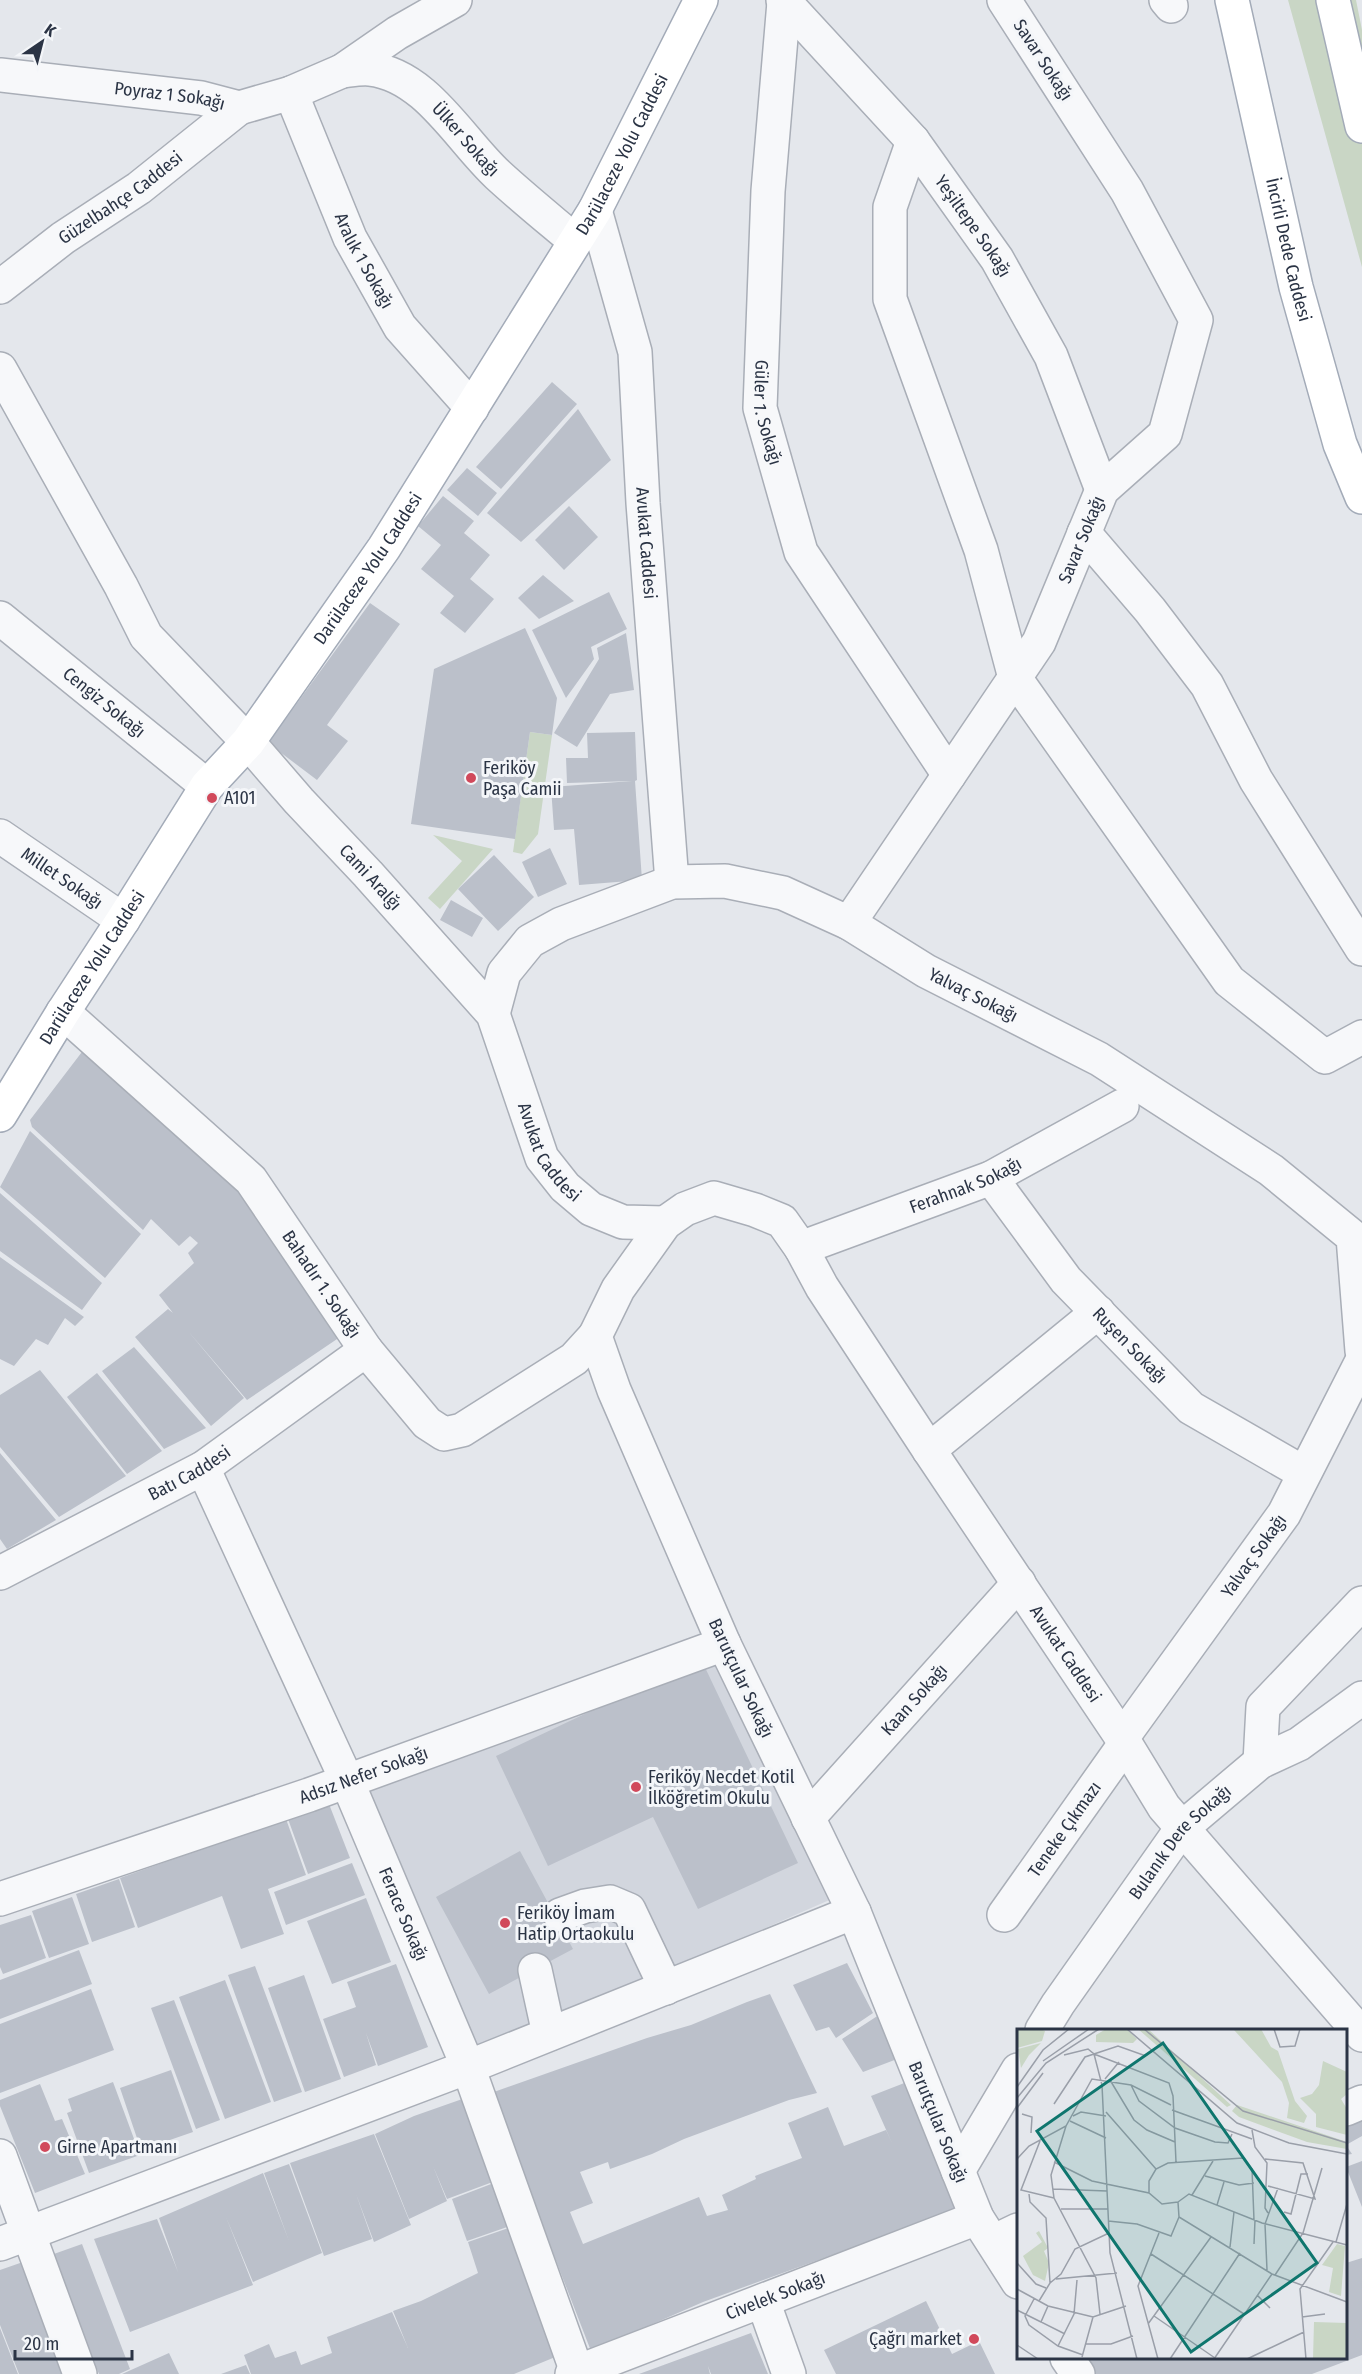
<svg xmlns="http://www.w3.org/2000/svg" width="1362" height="2374" viewBox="0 0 1362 2374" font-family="'Fira Sans Condensed',sans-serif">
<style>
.built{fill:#d2d6de}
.green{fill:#c9d6c5}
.building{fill:#bbc0ca}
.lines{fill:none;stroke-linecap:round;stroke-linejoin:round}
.minor-casing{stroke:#a9aeb7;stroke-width:36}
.major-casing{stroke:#a3abb8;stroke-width:36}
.minor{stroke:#f7f8fa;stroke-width:33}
.major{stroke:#fff;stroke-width:33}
.poi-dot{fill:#d1495b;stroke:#f4f6f9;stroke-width:2}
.labels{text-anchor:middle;stroke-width:6;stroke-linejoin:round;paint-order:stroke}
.street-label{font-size:18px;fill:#2b3445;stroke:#f4f6f9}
.poi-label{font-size:18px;fill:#2b3445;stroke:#f4f6f9;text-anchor:start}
.inset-road{fill:none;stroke:#9a9fa9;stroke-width:1.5}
.view{fill:#0f766e;fill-opacity:0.15;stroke:#0f766e;stroke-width:3}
.inset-edge{fill:none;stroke:#2b3445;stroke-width:3}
</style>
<rect width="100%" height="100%" fill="#e4e7ec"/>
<path class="built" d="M722 1651 834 1898 660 1974 471 2050 365 1789Z"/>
<path class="green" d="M1288 0H1356L1362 30V267Z
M530 732 552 735 538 834 522 854 513 852Z
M433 835 493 849 440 909 428 898 462 861Z"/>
<path class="building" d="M552 382 577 404 501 489 476 467Z
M578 409 611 460 521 542 487 513Z
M467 468 497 493 478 516 447 490Z
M443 496 474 521 464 533 490 555 470 579 494 599 465 633 440 613 454 596 421 569 441 545 418 526Z
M569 506 598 537 564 570 535 540Z
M543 575 574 601 539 619 518 598Z
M609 592 627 629 591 647 594 659 566 698 532 630Z
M370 603 400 624 327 725 348 741 317 780 268 743Z
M525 628 557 698 552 735 530 732 515 839 411 824 434 669Z
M626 633 634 690 610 694 577 747 554 733 599 659 597 648Z
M635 732 637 780 635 781 642 880 579 885 574 829 554 830 551 787 632 781 567 783 566 758H588L587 733Z
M550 848 567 884 538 897 522 862Z
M494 855 534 897 498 931 458 889Z
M451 900 483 918 472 937 440 920Z
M88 1044 236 1184 343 1335 247 1400 188 1331 244 1398 211 1426 135 1337 168 1309 173 1313 159 1295 194 1263 188 1253 198 1243 190 1236 179 1246 151 1219 143 1230 32 1127 30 1120Z
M30 1131 141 1234 105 1278 0 1187Z
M0 1193 102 1283 82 1310 0 1251Z
M0 1257 84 1317 75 1326 65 1318 48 1345 36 1339 14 1366 0 1359Z
M134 1347 206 1428 164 1449 102 1371Z
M40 1370 126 1476 59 1517 0 1447V1395Z
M97 1373 162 1451 127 1474 67 1397Z
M0 1453 56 1520 7 1549 0 1539Z
M701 1659 798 1863 698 1909 653 1817 548 1866 496 1756Z
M329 1804 350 1858 308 1874 288 1819Z
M286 1819 306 1875 268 1889 284 1934 241 1949 222 1896 138 1928 120 1878Z
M520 1851 573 1949 489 1994 436 1897Z
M352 1863 365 1895 286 1925 274 1892Z
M119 1879 135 1927 92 1942 76 1894Z
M72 1897 89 1944 49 1958 32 1911Z
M366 1898 391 1962 332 1984 307 1921Z
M31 1915 46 1958 3 1974 0 1967V1925Z
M79 1950 92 1984 0 2019V1980Z
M847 1963 873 2013 836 2038 829 2027 816 2031 793 1985Z
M396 1964 428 2047 378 2066 366 2033 376 2065 344 2077 323 2019 356 2007 347 1982Z
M255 1966 302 2092 274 2102 228 1975Z
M304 1975 341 2079 305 2092 268 1988Z
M225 1980 271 2102 225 2119 179 1997Z
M91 1989 114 2050 0 2093V2024Z
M770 1994 817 2093 789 2100 684 2139 652 2154 610 2169 608 2162 580 2172 593 2203 570 2212 583 2244 699 2197 707 2216 728 2210 722 2195 756 2179 755 2176 802 2158 788 2123 828 2107 844 2146 886 2130 892 2143 871 2096 912 2080 961 2208 703 2302 591 2351 491 2093 647 2038 691 2025 747 2002Z
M174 2000 220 2120 196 2129 151 2008Z
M882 2013 905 2056 863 2072 842 2039Z
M171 2070 193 2132 141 2150 120 2088Z
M113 2082 140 2155 89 2173 67 2113 72 2111 68 2099Z
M40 2084 55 2121 62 2119 85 2174 35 2193 0 2106V2100Z
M468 2097 498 2180 447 2199 433 2166 447 2201 409 2219 375 2134 414 2116Z
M1362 2109V2136L1346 2145 1352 2154 1346 2155V2117Z
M374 2134 411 2225 374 2242 356 2194 372 2239 324 2256 290 2163Z
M1362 2161V2207L1346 2167Z
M289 2164 322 2253 253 2282 226 2217 253 2285 130 2332 94 2239 157 2219 178 2272 159 2218 263 2173 289 2241 264 2173Z
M499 2181 516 2224 467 2241 452 2199Z
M514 2226 565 2353 514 2374H251L244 2355 269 2344 275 2358 296 2351 301 2365 332 2353 327 2337 392 2312 408 2348 393 2311 421 2301 478 2273 468 2242Z
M82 2244 130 2369 119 2374H99L51 2255Z
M1362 2258V2355L1312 2374H1089L1079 2358H1346V2263Z
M23 2262 65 2374H19L0 2325V2270Z
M926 2301 952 2354 979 2341 995 2374H836L824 2350Z
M0 2328 18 2374H0Z
M751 2333 768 2374H711L708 2366 710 2374H639Z
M169 2353 179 2374H122Z
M246 2365 250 2374H221Z"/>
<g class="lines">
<defs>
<g id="minor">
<path id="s1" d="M783 0 913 141 997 259 1051 356 1102 490"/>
<path d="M1166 0 1171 6"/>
<path id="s2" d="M784 2 768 191 760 408 801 552 949 775"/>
<path id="s3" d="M342 71C351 70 361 68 370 69 426 75 460 140 498 175 523 198 549 219 575 241"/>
<path id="s4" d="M0 75 201 98 239 108 291 93 342 71 397 33 455 0"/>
<path id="s5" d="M291 93 350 238 400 327 472 408"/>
<path d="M913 141 890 207V299L981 550 1015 678 1229 981 1325 1057 1362 1037"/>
<path id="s6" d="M595 210 635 352 643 503 672 882"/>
<path id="s7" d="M0 287 63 238 139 188 239 108"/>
<path id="s8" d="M0 369 121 586 146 636 248 742 299 801 368 874 493 1014 542 1158 565 1187 591 1209 623 1222 665 1223"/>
<path d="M1084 533 1150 610 1207 685 1256 780 1362 949"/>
<path id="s9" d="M0 618 207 786"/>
<path id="s10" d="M0 836 123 920"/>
<path id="s11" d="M849 923 1039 642 1102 490 1165 434 1196 320 1127 191 1004 0"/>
<path id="s12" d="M63 1012 251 1180 366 1350 427 1423 444 1434 462 1430 574 1359 595 1336"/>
<path id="s13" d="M493 1014 504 973 530 941 561 924 672 882 725 881 783 893 849 923 926 971 1099 1059 1271 1170 1353 1237 1362 1351"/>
<path id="s14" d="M991 1178 1066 1280 1191 1408 1304 1473"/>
<path id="s15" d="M801 1248 991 1178 1122 1106"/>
<path d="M929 1450 1098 1312"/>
<path id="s16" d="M203 1468 347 1781 468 2067 577 2372"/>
<path id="s17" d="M0 1573 203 1468 366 1350"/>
<path id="s18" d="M1122 1738 1284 1514 1362 1361"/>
<path d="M1260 1762 1263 1707 1362 1603"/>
<path id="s19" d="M808 1818 1019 1583"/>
<path id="s20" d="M0 1899 309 1795 724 1644"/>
<path d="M560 1915 585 1906 610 1902 629 1910 666 1988"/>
<path id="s21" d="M1004 1915 1125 1744"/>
<path d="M535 1970 549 2034"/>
<path id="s22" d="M1042 2030 1058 2004 1182 1828 1260 1762 1299 1744 1362 1698"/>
<path d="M1346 2109 1362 2102"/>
<path d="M0 2156 80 2374"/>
<path d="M958 2171 1018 2070"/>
<path d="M993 2242 1018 2230"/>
<path d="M0 2244 468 2067 854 1912"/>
<path id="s23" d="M1018 2282 977 2218 854 1912 724 1644 614 1390 595 1336 618 1289 665 1223 685 1209 714 1198 755 1210 782 1221 801 1248 822 1287 929 1450 1122 1738 1164 1807 1362 2035"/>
<path d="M763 2301 789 2374"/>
<path d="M1067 2358 1078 2374"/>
<path id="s24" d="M572 2374 977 2218"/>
</g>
<g id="major">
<path id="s25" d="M1232 0 1296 287 1340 444 1362 497"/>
<path d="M1333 0 1362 126"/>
<path id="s26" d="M0 1115 63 1012 123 920 207 786 248 742 384 548 595 210 701 0"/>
</g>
</defs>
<use href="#minor" class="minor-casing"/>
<use href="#major" class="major-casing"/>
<use href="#minor" class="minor"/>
<use href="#major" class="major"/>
</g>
<g class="poi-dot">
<circle cx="471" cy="778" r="6"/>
<circle cx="212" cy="798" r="6"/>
<circle cx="636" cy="1787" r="6"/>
<circle cx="505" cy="1923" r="6"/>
<circle cx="45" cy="2147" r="6"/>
<circle cx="974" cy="2339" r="6"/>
</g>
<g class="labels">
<g class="street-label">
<text transform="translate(1043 60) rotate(57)" y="6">Savar Sokağı</text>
<text dy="6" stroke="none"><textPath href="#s4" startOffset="171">Poyraz 1 Sokağı</textPath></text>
<text dy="6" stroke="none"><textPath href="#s3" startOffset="150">Ülker Sokağı</textPath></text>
<text dy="6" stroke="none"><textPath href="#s26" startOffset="1146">Darülaceze Yolu Caddesi</textPath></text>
<text dy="6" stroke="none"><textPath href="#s7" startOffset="150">Güzelbahçe Caddesi</textPath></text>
<text dy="6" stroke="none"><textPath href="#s1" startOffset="296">Yeşiltepe Sokağı</textPath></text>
<text dy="6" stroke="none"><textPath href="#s25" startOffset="256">İncirli Dede Caddesi</textPath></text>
<text dy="6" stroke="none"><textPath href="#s5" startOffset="183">Aralık 1 Sokağı</textPath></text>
<text dy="6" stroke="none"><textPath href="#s2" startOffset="412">Güler 1. Sokağı</textPath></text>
<text dy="6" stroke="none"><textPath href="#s11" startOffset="450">Savar Sokağı</textPath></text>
<text dy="6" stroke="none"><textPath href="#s6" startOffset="339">Avukat Caddesi</textPath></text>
<text dy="6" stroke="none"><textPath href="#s26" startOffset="660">Darülaceze Yolu Caddesi</textPath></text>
<text dy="6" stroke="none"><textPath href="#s9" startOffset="134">Cengiz Sokağı</textPath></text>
<text dy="6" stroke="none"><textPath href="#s10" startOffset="75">Millet Sokağı</textPath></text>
<text dy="6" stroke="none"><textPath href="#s8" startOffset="634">Cami Aralğı</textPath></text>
<text dy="6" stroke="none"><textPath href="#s26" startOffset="174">Darülaceze Yolu Caddesi</textPath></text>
<text dy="6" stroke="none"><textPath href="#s13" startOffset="566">Yalvaç Sokağı</textPath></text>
<text dy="6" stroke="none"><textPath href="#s8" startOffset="968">Avukat Caddesi</textPath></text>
<text dy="6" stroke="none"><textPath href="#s15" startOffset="176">Ferahnak Sokağı</textPath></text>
<text dy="6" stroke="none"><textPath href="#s12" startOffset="378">Bahadır 1. Sokağı</textPath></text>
<text dy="6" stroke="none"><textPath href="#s14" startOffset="218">Ruşen Sokağı</textPath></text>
<text dy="6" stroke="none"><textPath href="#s17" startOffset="214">Batı Caddesi</textPath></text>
<text dy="6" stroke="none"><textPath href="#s18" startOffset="225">Yalvaç Sokağı</textPath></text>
<text dy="6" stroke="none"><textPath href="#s23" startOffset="1816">Avukat Caddesi</textPath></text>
<text transform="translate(741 1678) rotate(65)" y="6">Barutçular Sokağı</text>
<text dy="6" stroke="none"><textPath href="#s19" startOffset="159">Kaan Sokağı</textPath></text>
<text dy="6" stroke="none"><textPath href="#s20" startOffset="384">Adsız Nefer Sokağı</textPath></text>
<text dy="6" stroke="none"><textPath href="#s21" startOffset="105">Teneke Çıkmazı</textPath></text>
<text dy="6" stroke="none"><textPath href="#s22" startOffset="234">Bulanık Dere Sokağı</textPath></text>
<text dy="6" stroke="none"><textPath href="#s16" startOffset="489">Ferace Sokağı</textPath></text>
<text transform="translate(938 2122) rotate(68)" y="6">Barutçular Sokağı</text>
<text dy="6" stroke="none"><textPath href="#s24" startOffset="218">Civelek Sokağı</textPath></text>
</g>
<g class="poi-label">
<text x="483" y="774">Feriköy<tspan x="483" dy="21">Paşa Camii</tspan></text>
<text x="224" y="804">A101</text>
<text x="648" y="1783">Feriköy Necdet Kotil<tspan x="648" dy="21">İlköğretim Okulu</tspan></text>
<text x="517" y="1919">Feriköy İmam<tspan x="517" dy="21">Hatip Ortaokulu</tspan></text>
<text x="57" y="2153">Girne Apartmanı</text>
<text x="962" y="2345" text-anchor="end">Çağrı market</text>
</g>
</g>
<g transform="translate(1017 2029)">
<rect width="330" height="330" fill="#e4e7ec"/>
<path d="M0 0H23L28 2 25 12 0 19ZM89 0H110L120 10 116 14 79 13V6ZM121 0H131L214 76 210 78ZM244 0 254 18 261 22 278 72 290 87 287 94 270 89 272 74 265 53 217 1ZM24 14 12 26 4 39 1 20ZM306 32 330 43V65L324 70 330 80V106L299 98V85L283 69 295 65 302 56ZM220 76 330 113V120L290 113 222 88 215 82ZM22 202 31 219 27 222 32 234 28 252 16 246 6 227 25 213 19 204ZM320 215 328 217 324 267 312 263 316 239 305 236ZM297 293 330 294V330H296Z" fill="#c9d6c5"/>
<path class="inset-road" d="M110 0 220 94 272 114 330 125M127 0 226 82 330 114M257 0 263 18 278 17 283 0M77 25 152 54 156 67 159 133M47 26 71 20 77 25 85 56 93 224 120 330M26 32 72 0M88 50 102 33M93 51 117 91 130 101 158 113M114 56 122 72 158 99 198 113 211 114 215 105M0 58 26 21 52 0M0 69 29 34 82 0M37 75 68 28 101 17 129 27M0 79 26 44M155 81 235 110M89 83 139 140M5 85 15 88 14 104M56 87 64 83 89 87M53 92 89 109M49 97 34 146 37 169 79 249 83 285M235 101 238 118 250 134 248 179 251 184M23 112 4 161 37 169M0 130 12 117 49 97 75 50 114 56 154 76M248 130 286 134 298 170 251 157M37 133 75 152 132 164 145 175 161 173M188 147 222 156 237 154M36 160 90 162M132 164V152L139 140 151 134 226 129 235 140 237 191M12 165 13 173 29 189 33 254M175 166 196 132M200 176 207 153M44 180H91M267 183 274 185 284 145H291M91 192 120 195 154 207 162 188M319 213 330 175M237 215 238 191M330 216 245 194 172 165 161 173 162 188 255 245 330 273M213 218 217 183M134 225 227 285M0 234 19 255 29 259M250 241 248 195 261 159M258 246 286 204 305 139M39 250 100 244M0 260 31 277 76 288 109 277M240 266 253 279M17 270 8 287 12 296 41 317 66 326M22 272 33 254 44 245 58 220 92 204M31 277 24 293 48 305M0 281 24 293M137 287 198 329M285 288 308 285M131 295 194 208M69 315H94L116 307M0 316 21 330M41 317 57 285 60 251M65 328 76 288M141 330 121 257 142 204M153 330 223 224M197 330 255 245M230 330 287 303M289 330 283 260 316 213"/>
<path class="view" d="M146 14 300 234 174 323 20 102Z"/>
<rect width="330" height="330" class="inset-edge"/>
</g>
<g transform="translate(42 42) rotate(35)" stroke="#f4f6f9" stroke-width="4.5" paint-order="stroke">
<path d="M0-4.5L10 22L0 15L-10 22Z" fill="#2b3445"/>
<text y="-9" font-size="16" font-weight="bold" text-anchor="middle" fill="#2b3445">K</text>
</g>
<path d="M15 2350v9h117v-9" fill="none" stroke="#2b3445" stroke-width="3"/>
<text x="24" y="2350" font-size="18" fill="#2b3445" stroke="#f4f6f9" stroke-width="4.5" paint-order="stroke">20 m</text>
</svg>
